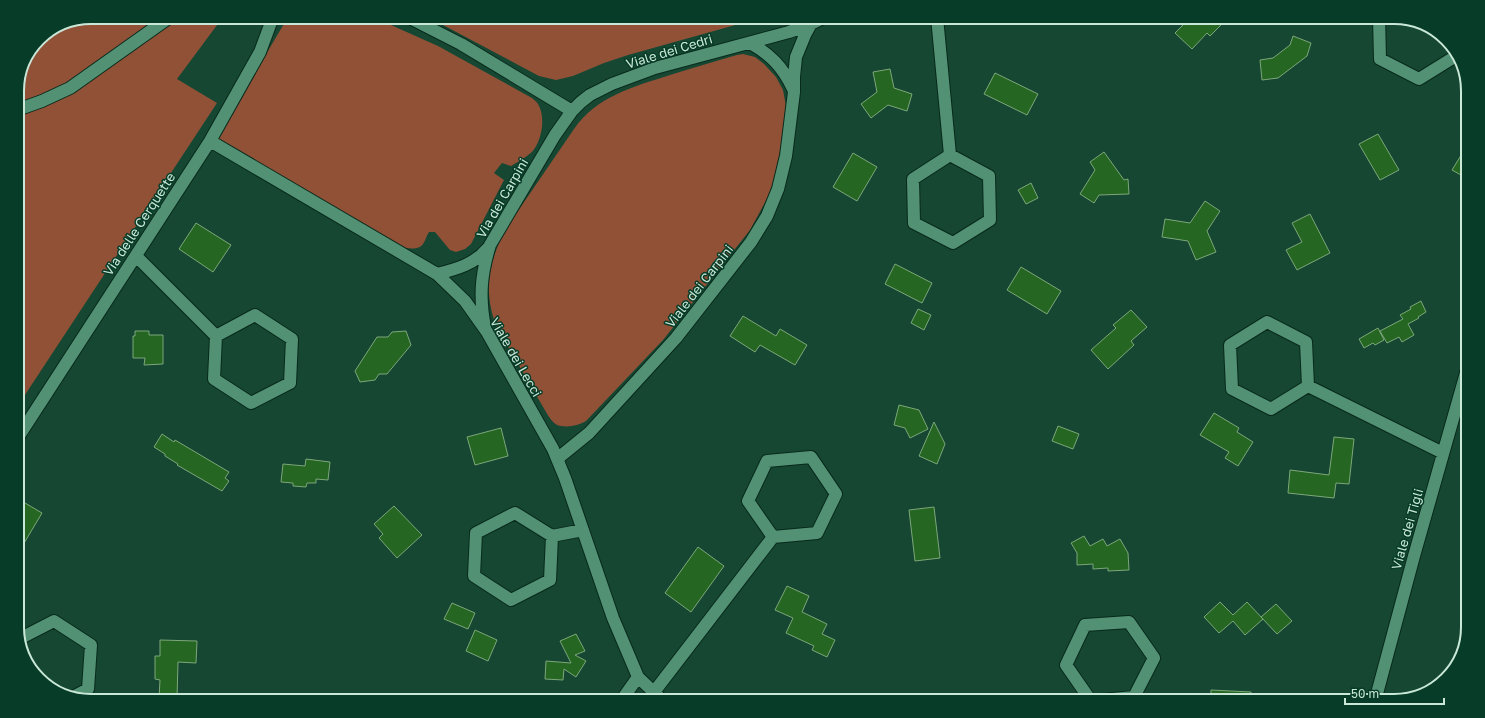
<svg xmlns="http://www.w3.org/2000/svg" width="1485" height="718" viewBox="0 0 1485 718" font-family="'Golos Text',sans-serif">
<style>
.green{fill:#915137}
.building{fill:#256622;stroke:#7da77a}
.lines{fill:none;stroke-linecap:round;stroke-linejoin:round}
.minor-casing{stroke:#082a1c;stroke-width:14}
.minor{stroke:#539174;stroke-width:12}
.labels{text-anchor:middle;stroke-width:3;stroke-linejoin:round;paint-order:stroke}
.street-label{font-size:13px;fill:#c9e8d8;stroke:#073c28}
.rim{fill:none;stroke:#c9e8d8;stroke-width:2}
</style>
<rect width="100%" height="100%" fill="#154732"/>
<path class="green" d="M91 17H223L177 79 217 103 17 407V86L39 39 63 23Z
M288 17H373L438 46 532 98C534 100 537 102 538 104 546 117 542 141 532 152 526 157 518 162 511 166L502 163 494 173 504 180 471 244 465 249 456 252 450 250 435 232H429C426 236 426 240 423 244 418 251 407 248 401 247L216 139Z
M428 17H764L628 55 604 63 573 76 556 80 539 76Z
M743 54 755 57 764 64 776 77 783 90 785 101 787 109 786 122 774 181 769 195 750 230 663 340 586 421C578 426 566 428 557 425 552 422 549 417 546 412L497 328C483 292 488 264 505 230L574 129C597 96 633 87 670 75 693 68 715 61 737 55Z"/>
<path class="building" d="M1191 17H1229L1210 36 1207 33 1192 49 1175 33Z
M1293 36 1311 43 1307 56 1278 78 1262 80 1260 60 1273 58 1290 45Z
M890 69 894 88 912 94 907 111 888 105 871 118 861 104 877 92 873 72Z
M995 73 1038 94 1027 115 984 94Z
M1378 134 1399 170 1380 180 1359 144Z
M1468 144V179L1452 170Z
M1104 152 1124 180 1128 179 1129 194 1099 195 1094 203 1080 194 1095 170 1090 162Z
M853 153 877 167 857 201 833 187Z
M1031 183 1038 198 1026 204 1018 190Z
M1205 201 1220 211 1207 231 1216 252 1196 260 1188 241 1162 237 1165 219 1190 223Z
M1310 214 1330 253 1297 270 1286 250 1302 242 1292 223Z
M196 223 231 245 213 272 179 249Z
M895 264 932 283 922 303 885 284Z
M1021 267 1061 291 1047 314 1007 290Z
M1421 301 1426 312 1418 317 1419 318 1408 324 1414 335 1402 342 1399 337 1387 343 1380 331 1403 319 1400 315 1411 309 1410 307Z
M918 309 931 315 924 330 911 323Z
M1131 310 1147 327 1131 341 1134 345 1108 369 1091 350 1116 328 1113 325Z
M743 316 776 336 780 329 807 345 795 365 760 345 755 352 730 336Z
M1378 328 1384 340 1375 345 1373 343 1364 348 1359 339Z
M135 331H149V335H163V364L144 365 145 358H133V336H135Z
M406 331 411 345 387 374H379L375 380 360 382 355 371 377 337H388L392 332Z
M899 405 919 410 928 429 910 438 905 428 894 425Z
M1214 413 1239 428 1237 432 1253 442 1238 466 1225 458 1229 452 1200 435Z
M934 422 945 444 937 464 919 456Z
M1058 426 1079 434 1073 449 1052 441Z
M501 428 508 456 475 465 467 437Z
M162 434 174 442 175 440 229 472 225 478 229 481 222 491 177 465 178 464 165 456V454L154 447Z
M1334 437 1354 439 1349 484 1336 483 1334 498 1288 493 1290 470 1329 475Z
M306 459 330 462 328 480 316 479V483H307L306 487 293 486V483L281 482 283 464 305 466Z
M20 500 42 513 17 555V506Z
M394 506 422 535 397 558 379 538 383 534 374 524Z
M934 507 940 558 915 561 909 510Z
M1084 536 1090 546 1103 539 1107 546 1120 539 1128 553 1129 570 1108 571V568L1093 569V564L1077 565V553L1071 543Z
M698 547 724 566 691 612 665 593Z
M787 586 809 596 802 612 827 624 822 634 835 640 827 657 812 650 814 646 786 633 793 618 775 610Z
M1220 602 1233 615 1247 602 1263 619 1245 635 1233 621 1219 633 1204 617Z
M452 603 475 613 468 629 444 619Z
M1276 604 1292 621 1277 634 1261 617Z
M475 630 497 640 488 661 466 651Z
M576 634 585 651 575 655 586 661 576 677 564 669 563 680 545 679 546 661 571 663 560 641Z
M160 640 197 641 196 663 178 662 177 699 159 698 160 680 155 679V656H160Z
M1211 690 1251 692V701H1211Z"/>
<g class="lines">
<defs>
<path id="minor" d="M408 17 461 44 572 111
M937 17 950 155
M1379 17 1380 59 1419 79 1456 56V52
M750 43C770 54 783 67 793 89
M17 110 42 101 70 88 170 17
M210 141 437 274 465 301 487 332 553 449 565 478 613 618 638 677 663 701
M950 155 989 176 990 220 953 243 914 223 913 179Z
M136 256 216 336
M437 274C457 269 475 264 488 248
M255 315 292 339 290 383 251 403 214 379 216 336Z
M1267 322 1306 342 1308 386 1271 409 1232 389 1230 345Z
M485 327C479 297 481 274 490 245L555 135 572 111 581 102 590 95 612 84 655 68 789 32 811 24 825 17
M1308 386 1443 453
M17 439 210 141 260 52 273 17
M811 457 836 494 817 533 773 537 748 501 767 461Z
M557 459 589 433 676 338 751 242 767 216 778 189 786 156 794 92V77L796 57 805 35 811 24
M515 513 552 536 550 580 511 600 474 576 476 533Z
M552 536 583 530
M1129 622 1154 658 1134 697 1091 701 1066 665 1085 625Z
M19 639 54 621 91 645 88 689 73 697
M654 692 773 537
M621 701 638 677
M1375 701 1414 556 1468 366"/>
</defs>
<use href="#minor" class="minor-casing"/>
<use href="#minor" class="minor"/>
</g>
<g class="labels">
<g class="street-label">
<text transform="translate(669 51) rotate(-17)" y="5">Viale dei Cedri</text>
<text transform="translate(502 198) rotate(-60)" y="5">Via dei Carpini</text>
<text transform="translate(139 224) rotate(-57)" y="5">Via delle Cerquette</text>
<text transform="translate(699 286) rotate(-52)" y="5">Viale dei Carpini</text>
<text transform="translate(516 357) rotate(60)" y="5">Viale dei Lecci</text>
<text transform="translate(1407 529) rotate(-74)" y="5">Viale dei Tigli</text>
</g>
</g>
<path d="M0 0H1485V718H0ZM91 24H1394A67 67 0 0 1 1461 91V627A67 67 0 0 1 1394 694H91A67 67 0 0 1 24 627V91A67 67 0 0 1 91 24Z" fill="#073c28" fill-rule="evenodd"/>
<path class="rim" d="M91 24H1394A67 67 0 0 1 1461 91V627A67 67 0 0 1 1394 694H91A67 67 0 0 1 24 627V91A67 67 0 0 1 91 24Z"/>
<path d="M1345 698v6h99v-6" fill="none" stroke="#c9e8d8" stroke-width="2"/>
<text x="1351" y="698" font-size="12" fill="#c9e8d8" stroke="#073c28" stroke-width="3" paint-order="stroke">50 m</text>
</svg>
